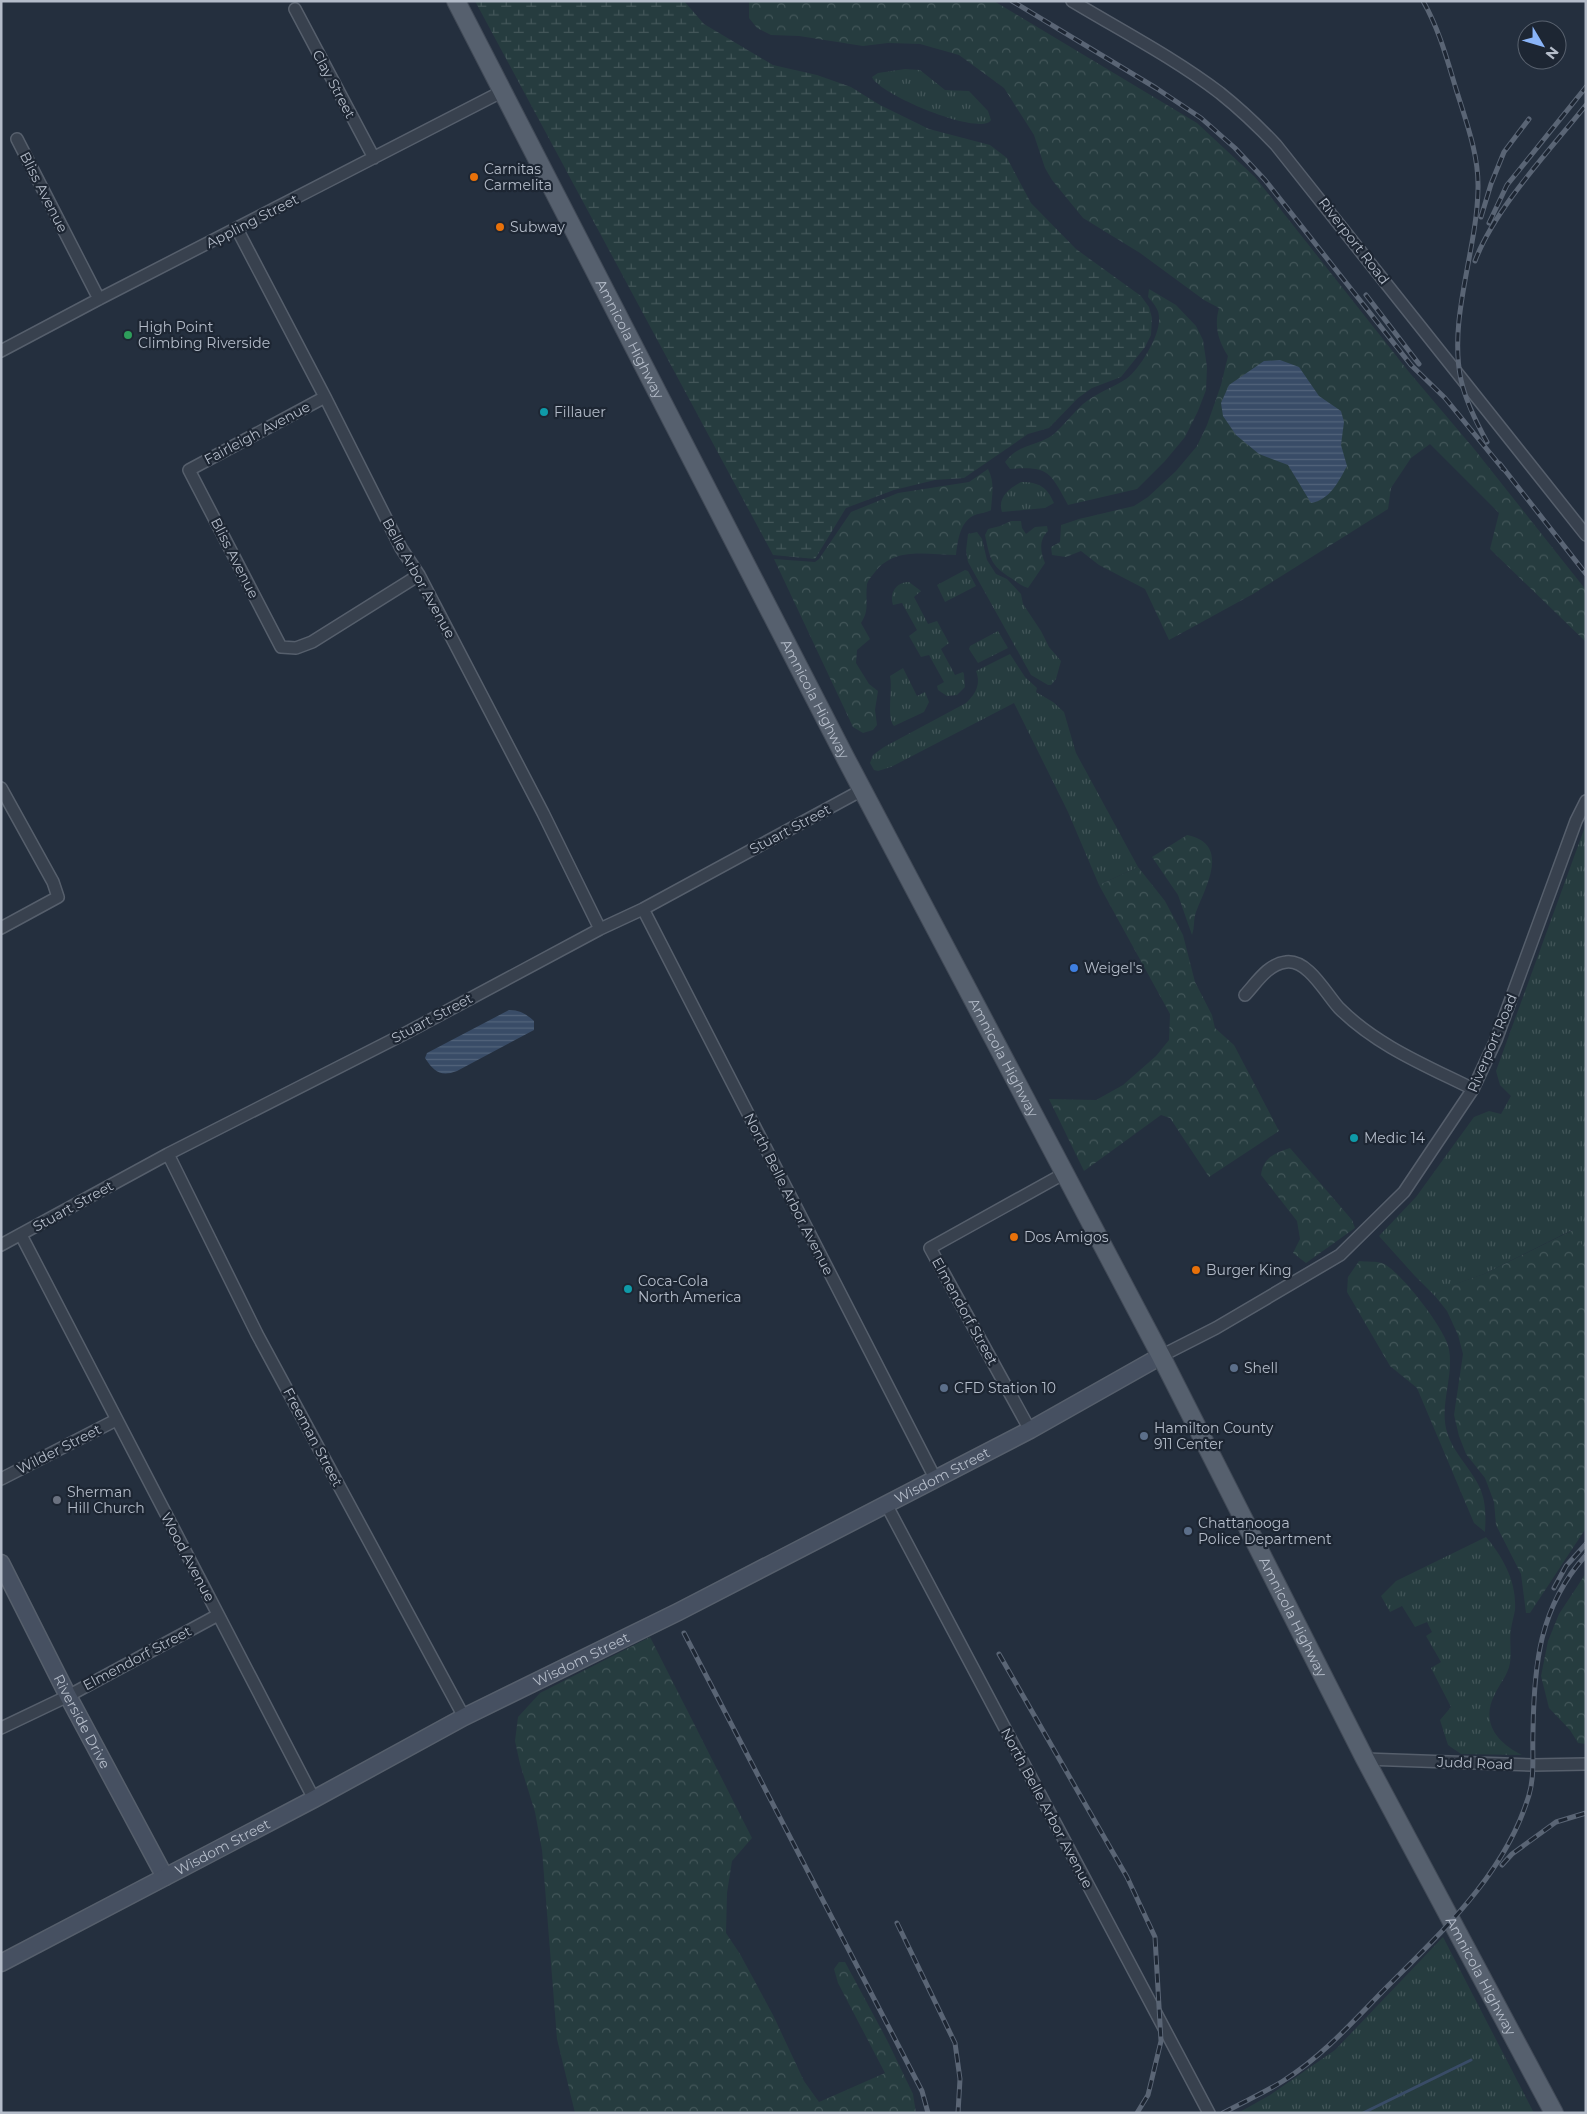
<svg xmlns="http://www.w3.org/2000/svg" width="1587" height="2114" viewBox="0 0 1587 2114" font-family="Montserrat,sans-serif">
<style>
.grass{fill:url(#grass-tufts)}
.forest{fill:url(#forest-crowns)}
.wetland{fill:url(#wetland-marsh)}
.water{fill:url(#water-rules)}
.lines{fill:none;stroke-linecap:round;stroke-linejoin:round}
.stream{stroke:#394c67;stroke-width:3}
.street-casing{stroke:#565f6c;stroke-width:14}
.secondary-casing{stroke:#565f6c;stroke-width:19}
.primary-casing{stroke:#414a57;stroke-width:20}
.street{stroke:#38414e;stroke-width:11}
.secondary{stroke:#465061;stroke-width:16}
.primary{stroke:#56606e;stroke-width:18}
.rail-casing{stroke:#5a6575;stroke-width:5}
.rail{stroke:#1d2633;stroke-width:3;stroke-dasharray:9;stroke-linecap:butt}
.food-dot{fill:#e8710a;stroke:#1d2633;stroke-width:2}
.leisure-dot{fill:#2e9e5b;stroke:#1d2633;stroke-width:2}
.culture-dot{fill:#0f9aa8;stroke:#1d2633;stroke-width:2}
.shop-dot{fill:#3f7fe0;stroke:#1d2633;stroke-width:2}
.service-dot{fill:#5c6f8a;stroke:#1d2633;stroke-width:2}
.worship-dot{fill:#6b7280;stroke:#1d2633;stroke-width:2}
.labels{text-anchor:middle;stroke-width:4.5;stroke-linejoin:round;paint-order:stroke}
.street-label{font-size:14px;fill:#b4bcc9;stroke:#1d2633}
.poi-label{font-size:14px;fill:#b4bcc9;stroke:#1d2633;text-anchor:start}
</style>
<defs>
<pattern id="grass-tufts" width="24" height="20" patternUnits="userSpaceOnUse" patternTransform="scale(1.25)"><rect width="24" height="20" fill="#263c3f"/><path d="M3 7l-1-3M5 7V3M7 7l1-3M15 17l-1-3M17 17v-4M19 17l1-3" fill="none" stroke="#435659"/></pattern>
<pattern id="forest-crowns" width="20" height="18" patternUnits="userSpaceOnUse" patternTransform="scale(1.25)"><rect width="20" height="18" fill="#263c3f"/><path d="M2 6a3 3 0 1 1 6 0M12 15a3 3 0 1 1 6 0" fill="none" stroke="#435659"/></pattern>
<pattern id="wetland-marsh" width="20" height="14" patternUnits="userSpaceOnUse" patternTransform="scale(1.25)"><rect width="20" height="14" fill="#263c3f"/><path d="M1 5h8M5 5V1M11 12h8M15 12V8" fill="none" stroke="#435659"/></pattern>
<pattern id="water-rules" width="6" height="5" patternUnits="userSpaceOnUse" patternTransform="scale(1.25)"><rect width="6" height="5" fill="#394c67"/><path d="M0 2.5h6" fill="none" stroke="#53647b"/></pattern>
</defs>
<rect width="100%" height="100%" fill="#242f3e"/>
<path class="grass" d="M905 69 920 70 945 90 969 91 988 111 991 120C982 137 879 95 872 77L878 73Z
M1021 482C1039 482 1047 487 1054 503L1045 508 1002 512C997 497 1010 488 1021 482Z
M977 532 982 539 987 560 996 574 1007 579 1021 594 1023 604 1041 631 1049 647 1061 661 1056 679 1051 685H1048L1031 675 968 562 966 551 968 534Z
M965 570 968 571 976 586 945 602 937 585Z
M909 582 921 591 914 597 928 624 937 621 949 643 941 649 955 675 963 672 964 674 965 687 957 695 947 696 938 690 937 686 944 682 929 655 921 657 909 636 917 630 902 603 893 605C889 593 896 582 909 582Z
M998 631 1008 648 978 663 969 649 970 646Z
M1010 654 1025 677 1037 688 1036 692 1053 702 1064 712 1076 753 1138 867 1099 885 1068 812 1014 703 891 767 878 771 874 770 870 763 873 755 884 747 966 703C976 694 981 684 976 671Z
M903 668 917 696 925 692 929 702 924 712 894 726C886 717 893 690 890 676Z
M1586 824V1252L1572 1230 1484 1274 1445 1288 1435 1296 1414 1275 1379 1236 1416 1197 1474 1117 1489 1111 1501 1114 1511 1096 1500 1085 1496 1071Z
M1486 1537C1503 1557 1517 1582 1515 1610 1514 1616 1512 1622 1511 1629 1509 1640 1512 1652 1510 1663 1508 1675 1500 1683 1495 1694 1480 1722 1497 1743 1522 1755L1461 1754 1448 1745 1440 1720 1451 1707 1431 1668 1441 1662 1426 1636 1432 1632 1427 1622 1415 1627 1402 1606 1390 1612 1381 1596 1396 1581Z
M1443 1937 1534 2113H1238L1270 2095 1335 2050Z"/>
<path class="forest" d="M749 1H994L1197 123 1255 177 1409 372 1475 450 1586 590V642L1490 549 1499 513 1430 444 1411 458 1391 488 1388 509 1253 594 1169 640 1145 589 1099 565 1081 551 1066 557 1052 555 1051 547 1060 542 1061 525 1079 519 1134 506 1148 497 1176 471 1197 446 1207 425 1221 385 1228 356C1218 340 1214 326 1219 308L1204 300 1140 253 1083 218 1052 180 1045 168 1034 135 1004 88 959 55 920 44 888 43 863 46 799 36 771 35 757 28 749 18Z
M1149 289 1176 305 1196 326 1203 340 1207 367 1206 390 1198 411 1185 437 1165 461 1137 489 1068 505C1050 472 1049 466 1010 469L1005 462C1019 443 1037 447 1054 434 1064 425 1073 413 1083 404 1096 393 1112 388 1126 379 1140 369 1161 334 1159 317 1159 309 1153 303 1148 297Z
M988 469C995 482 992 495 991 510 986 513 981 513 975 515 960 521 958 540 956 555 928 555 895 546 875 572 872 576 867 581 867 585 865 600 870 610 861 623L870 639 857 650 856 663 869 684 878 691 875 710 877 725 873 730 863 733 853 727 774 559 815 562 819 559 851 512 898 493 969 482Z
M1011 521H1021L1022 528 1026 534 1035 527 1047 526 1048 531C1039 539 1040 552 1045 563L1028 588C1021 586 1017 582 1011 578 990 565 990 558 985 535L988 529 1000 526Z
M1187 835C1231 844 1206 886 1196 912 1193 920 1195 927 1192 935L1178 895 1152 857Z
M1138 867 1165 901 1183 935 1195 982 1212 1015 1215 1028 1234 1045 1279 1131 1209 1177 1170 1118 1161 1115 1084 1171 1049 1099 1096 1100 1123 1085 1156 1056 1169 1040 1170 1014 1099 885Z
M1290 1148 1352 1220 1355 1228 1306 1263 1293 1253 1300 1239 1297 1221 1261 1175C1263 1158 1274 1153 1290 1148Z
M1573 1230 1586 1252V1528L1530 1613H1526L1521 1574 1496 1525 1494 1502 1485 1478 1466 1454 1459 1436 1454 1415 1463 1354 1458 1335 1447 1311 1435 1296 1444 1288 1484 1274Z
M1359 1261C1366 1262 1376 1261 1382 1263 1399 1269 1446 1330 1449 1349 1454 1377 1439 1405 1447 1432 1453 1452 1468 1465 1478 1484 1486 1499 1486 1515 1485 1532L1474 1523 1417 1388 1390 1366 1347 1292 1348 1277Z
M1586 1573V1744L1578 1743 1570 1730 1549 1708 1541 1676 1548 1641 1559 1614Z
M650 1637 752 1838 732 1861 727 1893 726 1933 740 1954 773 2015 804 2081 819 2102 885 2073 838 1983 834 1969 839 1962H845L887 2040 913 2094 916 2113H575L557 2039 542 1850 535 1812 520 1764 515 1741 518 1717 540 1693Z"/>
<path class="wetland" d="M475 1H684L704 24 773 65 817 75 851 87 880 105 929 129 990 145 1007 158 1031 203 1076 249 1141 296 1149 307 1152 318 1151 335 1145 347 1121 377 1092 388 1078 398 1049 428 1028 434 964 478 935 480 894 490 846 508 815 559 773 555Z"/>
<path class="water" d="M1280 360 1299 367 1319 396 1341 411 1344 422 1341 445 1347 466C1339 481 1330 500 1311 503L1288 465 1259 454 1236 435 1223 416 1221 403 1229 385 1264 361Z
M509 1010C520 1010 526 1014 534 1021V1030L457 1071C441 1077 434 1072 425 1058L427 1053Z"/>
<g class="lines">
<path class="stream" d="M1363 2113 1471 2060"/>
<defs>
<path id="street" d="M1072 1C1122 31 1174 58 1220 93 1240 109 1259 127 1276 145L1586 535
M295 9 374 158
M17 139 99 299
M237 229 325 397 401 548 419 575 543 813 600 929
M1 351 99 299 503 91
M325 397 189 470 281 647 296 648 312 642 419 575
M1 788 53 882 58 897 1 928
M643 909 935 1478
M1245 995C1257 982 1268 964 1286 962 1308 959 1326 994 1339 1008 1377 1046 1427 1066 1473 1089
M168 1154 257 1334 464 1717
M21 1235 314 1799
M1 1245 168 1154 406 1033 600 929 643 909 862 790
M1161 1356 1216 1328 1340 1255 1404 1192 1473 1089 1496 1040 1576 821 1586 801
M1030 1430 930 1248 1065 1173
M1 1479 116 1420
M886 1504 1209 2113
M1 1728 68 1696 218 1615
M1365 1759 1533 1765 1586 1764"/>
<g id="secondary">
<path id="s1" d="M1 1563 68 1696 165 1877"/>
<path id="s2" d="M1 1963 314 1799 464 1717 678 1612 1030 1430 1161 1356"/>
</g>
<g id="primary">
<path id="s3" d="M456 1 845 757 1161 1356 1365 1759 1554 2113"/>
</g>
</defs>
<use href="#street" class="street-casing"/>
<use href="#secondary" class="secondary-casing"/>
<use href="#primary" class="primary-casing"/>
<use href="#street" class="street"/>
<use href="#secondary" class="secondary"/>
<use href="#primary" class="primary"/>
<defs>
<path id="rail" d="M1012 1 1156 88 1201 118 1235 148 1265 180 1411 365 1445 398 1503 469
M1423 1C1439 29 1447 59 1456 89 1466 121 1479 155 1478 189 1477 251 1448 318 1461 380 1466 402 1476 422 1487 442
M1481 217 1491 184 1504 152 1529 119
M1489 223 1507 185 1586 87
M1475 261C1495 208 1550 150 1586 105
M1366 295 1419 364
M1500 464 1586 574
M1554 1588 1566 1566 1586 1544
M684 1633 922 2091 928 2113
M999 1654 1127 1877 1155 1937 1161 2041 1148 2095 1137 2113
M1502 1865 1512 1854 1556 1822 1586 1813
M897 1923 955 2043 960 2079 958 2113
M1223 2113C1243 2102 1264 2093 1283 2081 1320 2058 1351 2024 1381 1993 1438 1935 1505 1876 1529 1795 1535 1775 1532 1752 1533 1731 1534 1665 1539 1607 1586 1555"/>
</defs>
<use href="#rail" class="rail-casing"/>
<use href="#rail" class="rail"/>
</g>
<g class="food-dot">
<circle cx="474" cy="177" r="5"/>
<circle cx="500" cy="227" r="5"/>
<circle cx="1014" cy="1237" r="5"/>
<circle cx="1196" cy="1270" r="5"/>
</g>
<circle class="leisure-dot" cx="128" cy="335" r="5"/>
<g class="culture-dot">
<circle cx="544" cy="412" r="5"/>
<circle cx="1354" cy="1138" r="5"/>
<circle cx="628" cy="1289" r="5"/>
</g>
<circle class="shop-dot" cx="1074" cy="968" r="5"/>
<g class="service-dot">
<circle cx="1234" cy="1368" r="5"/>
<circle cx="944" cy="1388" r="5"/>
<circle cx="1144" cy="1436" r="5"/>
<circle cx="1188" cy="1531" r="5"/>
</g>
<circle class="worship-dot" cx="57" cy="1500" r="5"/>
<g class="labels">
<g class="street-label">
<text transform="translate(334 84) rotate(62)" y="5">Clay Street</text>
<text transform="translate(44 192) rotate(63)" y="5">Bliss Avenue</text>
<text transform="translate(252 221) rotate(-27)" y="5">Appling Street</text>
<text transform="translate(1354 241) rotate(52)" y="5">Riverport Road</text>
<text dy="5" stroke="none"><textPath href="#s3" startOffset="380">Amnicola Highway</textPath></text>
<text transform="translate(257 433) rotate(-28)" y="5">Fairleigh Avenue</text>
<text transform="translate(235 558) rotate(63)" y="5">Bliss Avenue</text>
<text transform="translate(419 578) rotate(61)" y="5">Belle Arbor Avenue</text>
<text dy="5" stroke="none"><textPath href="#s3" startOffset="785">Amnicola Highway</textPath></text>
<text transform="translate(790 829) rotate(-28)" y="5">Stuart Street</text>
<text transform="translate(432 1018) rotate(-28)" y="5">Stuart Street</text>
<text transform="translate(1492 1043) rotate(-67)" y="5">Riverport Road</text>
<text dy="5" stroke="none"><textPath href="#s3" startOffset="1190">Amnicola Highway</textPath></text>
<text transform="translate(789 1194) rotate(63)" y="5">North Belle Arbor Avenue</text>
<text transform="translate(73 1206) rotate(-29)" y="5">Stuart Street</text>
<text transform="translate(965 1311) rotate(61)" y="5">Elmendorf Street</text>
<text transform="translate(313 1437) rotate(62)" y="5">Freeman Street</text>
<text transform="translate(59 1449) rotate(-27)" y="5">Wilder Street</text>
<text dy="5" stroke="none"><textPath href="#s2" startOffset="1060">Wisdom Street</textPath></text>
<text transform="translate(188 1557) rotate(62)" y="5">Wood Avenue</text>
<text dy="5" stroke="none"><textPath href="#s3" startOffset="1820">Amnicola Highway</textPath></text>
<text transform="translate(137 1658) rotate(-28)" y="5">Elmendorf Street</text>
<text dy="5" stroke="none"><textPath href="#s2" startOffset="655">Wisdom Street</textPath></text>
<text dy="5" stroke="none"><textPath href="#s1" startOffset="178">Riverside Drive</textPath></text>
<text transform="translate(1475 1763) rotate(2)" y="5">Judd Road</text>
<text transform="translate(1047 1808) rotate(62)" y="5">North Belle Arbor Avenue</text>
<text dy="5" stroke="none"><textPath href="#s2" startOffset="250">Wisdom Street</textPath></text>
<text dy="5" stroke="none"><textPath href="#s3" startOffset="2225">Amnicola Highway</textPath></text>
</g>
<g class="poi-label">
<text x="484" y="174">Carnitas<tspan x="484" dy="16">Carmelita</tspan></text>
<text x="510" y="232">Subway</text>
<text x="138" y="332">High Point<tspan x="138" dy="16">Climbing Riverside</tspan></text>
<text x="554" y="417">Fillauer</text>
<text x="1084" y="973">Weigel's</text>
<text x="1364" y="1143">Medic 14</text>
<text x="1024" y="1242">Dos Amigos</text>
<text x="1206" y="1275">Burger King</text>
<text x="638" y="1286">Coca-Cola<tspan x="638" dy="16">North America</tspan></text>
<text x="1244" y="1373">Shell</text>
<text x="954" y="1393">CFD Station 10</text>
<text x="1154" y="1433">Hamilton County<tspan x="1154" dy="16">911 Center</tspan></text>
<text x="67" y="1497">Sherman<tspan x="67" dy="16">Hill Church</tspan></text>
<text x="1198" y="1528">Chattanooga<tspan x="1198" dy="16">Police Department</tspan></text>
</g>
</g>
<rect width="1587" height="2114" fill="none" stroke="#b4bcc9" stroke-width="5"/>
<g transform="translate(1542 45) rotate(128)"><circle r="24" fill="#1d2633" stroke="#59626f"/>
<path d="M0-4L9 19L0 12L-9 19Z" fill="#8ab4f8"/>
<text y="-8" font-size="14" font-weight="bold" text-anchor="middle" fill="#b4bcc9">N</text>
</g>
</svg>
